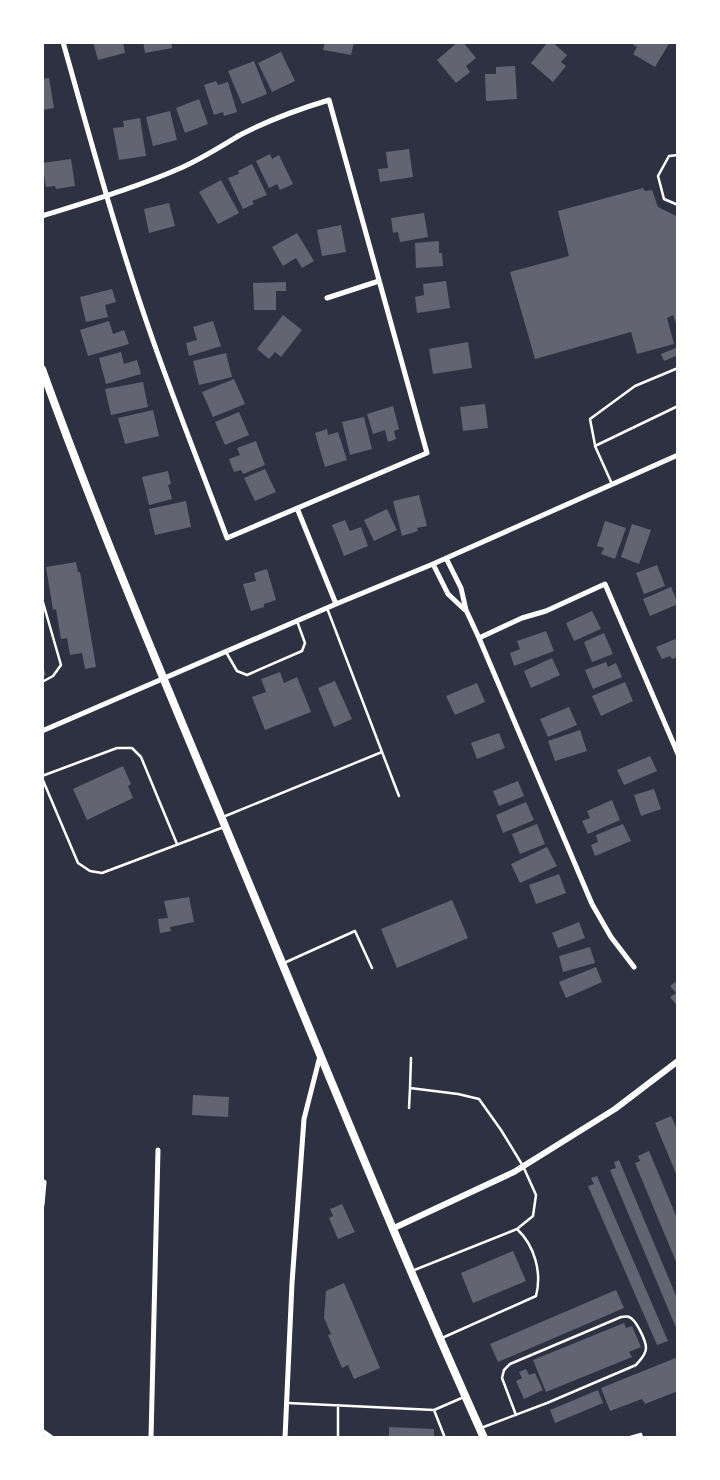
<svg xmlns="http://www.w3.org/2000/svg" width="720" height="1480" viewBox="0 0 720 1480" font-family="Commissioner,sans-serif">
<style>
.building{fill:#626471}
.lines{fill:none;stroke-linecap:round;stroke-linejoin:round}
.service{stroke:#fff;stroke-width:2.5}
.minor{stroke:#fff;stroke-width:5}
.tertiary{stroke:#fff;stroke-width:6}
.secondary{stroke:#fff;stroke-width:8}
</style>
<rect width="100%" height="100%" fill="#2d3142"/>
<path class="building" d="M93 42H123L125 53 98 60Z
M143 42H171L172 48 145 53Z
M325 42H354L351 55 323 50Z
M458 42H463L476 58 466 66 470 72 456 83 437 60Z
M548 42H552L567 55 561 62 566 66 553 82 531 63Z
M635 42H670L655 67 633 54 637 47 633 45Z
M281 52 295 81 272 92 258 63Z
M254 61 267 94 242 104 228 71Z
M515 66 517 99 486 101 485 74H496V67Z
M49 78 54 108 42 110V79Z
M216 81 218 85 228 82 237 112 224 116 223 112 214 115 204 85Z
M199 99 208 124 185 133 176 108Z
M170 111 177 140 153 146 146 117Z
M140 118 146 156 119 160 113 128 124 127 123 121Z
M409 149 413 177 380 182 378 169 388 168 386 152Z
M270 154 272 159 279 155 293 184 280 190 277 184 269 188 256 161Z
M71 159 75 186 56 189 55 186 46 187 42 163Z
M252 164 267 195 252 201 254 204 243 209 228 178 239 174 238 171Z
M221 180 239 213 218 224 199 192Z
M643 188 645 191 652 190 658 207 678 217V329L673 315 667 318 674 344 637 354 631 332 535 359 510 272 569 256 558 211Z
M169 203 175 226 149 233 144 209Z
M424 213 428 237 400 242 398 232 393 233 391 218Z
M341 225 346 252 322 256 317 230Z
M297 233 314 261 302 268 296 258 283 266 272 247Z
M439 241V253H442L443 266 416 268 415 243Z
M446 281 450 308 417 313 415 297 424 295 423 284Z
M286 282V291H276V310H254L253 283Z
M112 289 116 302 105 305 108 317 86 322 80 297Z
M283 315 302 330 281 357 275 352 269 359 257 349Z
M109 321 113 334 124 330 129 344 88 356 80 330Z
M213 321 221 346 189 356 186 343 197 340 193 327Z
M468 342 472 368 433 374 429 349Z
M678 347V355L664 361 661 354Z
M121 352 124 364 137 360 141 374 106 384 99 358Z
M226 353 232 377 199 385 193 361Z
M234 379 245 404 213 417 202 392Z
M143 382 148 407 111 415 105 389Z
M485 404 488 428 463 431 460 407Z
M393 406 399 429 394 431 396 439 388 442 385 430 373 434 367 414Z
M153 410 159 436 125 444 118 418Z
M239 412 249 435 225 445 215 422Z
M364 417 372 449 350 455 342 422Z
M327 429 328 435 338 432 347 460 325 467 315 433Z
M256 441 265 465 243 474 241 470 234 472 229 459 240 455 237 448Z
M265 469 276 492 255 501 244 478Z
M168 471 171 484 168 485 172 499 149 505 142 477Z
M419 495 427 526 417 528 418 531 402 536 393 501Z
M186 501 191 527 155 535 149 509Z
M387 509 397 530 374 541 364 520Z
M345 520 350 531 361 527 368 546 344 556 332 525Z
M605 521 626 528 615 559 601 554 604 548 597 546Z
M632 524 651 530 639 564 621 557Z
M76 562 78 572H80L96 667 85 669 82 653 70 655 67 638 61 639 56 609 53 610 46 567Z
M657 565 665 586 644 594 636 573Z
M267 569 276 600 264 604V607L251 611 243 584 256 581 254 573Z
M671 587 678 604 650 616 643 599Z
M592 611 601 629 574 641 566 623Z
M546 631 554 651 514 666 510 653 520 649 517 641Z
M604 633 613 654 592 662 584 642Z
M678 638V657L672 659 670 656 662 659 656 647Z
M552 658 560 675 531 688 524 671Z
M606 662 608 667 616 663 622 677 593 689 585 670Z
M42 663 46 675 42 676Z
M280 672 284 683 297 677 311 712 265 730 252 697 266 692 261 679Z
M335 681 352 719 334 727 318 688Z
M625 682 633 701 601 716 592 696Z
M477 683 485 702 455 715 446 696Z
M569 707 577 725 548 737 540 719Z
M580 730 587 751 555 761 548 741Z
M499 733 505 748 477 759 471 743Z
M650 756 657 771 624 785 617 770Z
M123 766 131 784 128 786 133 798 87 820 73 789Z
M518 781 524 796 499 806 493 791Z
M654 789 661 809 641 816 634 795Z
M612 800 620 820 588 834 582 821 590 818 587 811Z
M526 802 534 820 503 833 496 815Z
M537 824 545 844 520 854 512 834Z
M623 824 631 841 595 856 591 845 598 842 596 835Z
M547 847 557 866 520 883 511 864Z
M559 874 566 893 536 904 529 885Z
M189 897 194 922 170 927 171 931 160 933 158 919 168 918 164 901Z
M452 900 468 938 397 968 381 929Z
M579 922 585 938 558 948 552 933Z
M590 947 595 963 563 972 559 956Z
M596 967 602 982 566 998 559 982Z
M678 980V1007L670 997 676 993 670 986Z
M193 1095 229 1097 228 1117 192 1115Z
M671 1116 678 1131 677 1176 655 1123Z
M649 1151 677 1218V1264L635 1163 640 1161 638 1156Z
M619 1160 677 1298V1330L610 1170 616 1168 614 1162Z
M597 1176 668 1341 657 1345 588 1186 594 1184 591 1178Z
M342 1204 355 1232 338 1239 329 1218 333 1216 330 1209Z
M513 1251 526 1281 473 1303 461 1273Z
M344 1283 380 1368 354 1379 348 1365 342 1368 328 1335 331 1334 324 1318 326 1291Z
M616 1290 624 1308 498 1362 490 1344Z
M624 1323 626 1328 632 1326 641 1347 629 1352 632 1357 546 1392 533 1360Z
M678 1357V1391L645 1404 642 1399 610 1411 601 1388Z
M526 1369 529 1375 535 1373 543 1390 524 1399 516 1381 522 1378 519 1372Z
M598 1390 603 1403 555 1423 550 1410Z
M389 1427 434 1429V1438H389Z"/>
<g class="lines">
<path class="service" d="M678 155 669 156 658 176 664 199 678 205
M595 445 590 419 635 386 678 368
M612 484 595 446 678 406
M42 599 61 665 53 676 42 682
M226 652 237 671 247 675 302 651 305 643 297 621
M382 752 399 796
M42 776 117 748H132L141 757 177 844
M42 778 78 863 90 871 102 873 224 827
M223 817 382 752 327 608
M284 963 355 931 372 968
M410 1088 411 1058
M409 1108 410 1088 458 1094 479 1099 501 1130 523 1166 536 1195 533 1216 517 1229
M412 1271 517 1229C535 1246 542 1273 536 1296L442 1338
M288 1403 434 1410 464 1397
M434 1410 445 1438
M481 1428 547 1403 636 1365C640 1360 646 1355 646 1348 646 1341 636 1319 629 1317 628 1316 623 1317 621 1317L510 1364 504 1370 502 1378 516 1415
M338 1438V1405
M627 1438 641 1434 642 1438"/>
<path class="minor" d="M42 216C90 201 138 187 183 167 203 158 222 146 240 135 269 120 299 109 329 100L427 453 227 538C201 468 173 399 149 329 116 234 90 138 63 42
M327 298 379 281
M297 508 336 604
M446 558 461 588 466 610 479 638 592 904 611 937 634 967
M433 564 448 594 465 610
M479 638 522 618 546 611 605 584 678 754
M42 731 336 604 433 564 678 455
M42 1205 44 1182
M42 1431 52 1438
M151 1438 158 1150
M285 1438 292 1283 304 1119 320 1056"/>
<path class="tertiary" d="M394 1228 514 1172 615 1109 678 1061"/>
<path class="secondary" d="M42 369C105 544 179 715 250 886 327 1070 402 1256 484 1438"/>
</g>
<rect width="720" height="1480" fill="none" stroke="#ffffff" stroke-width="88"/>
</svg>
